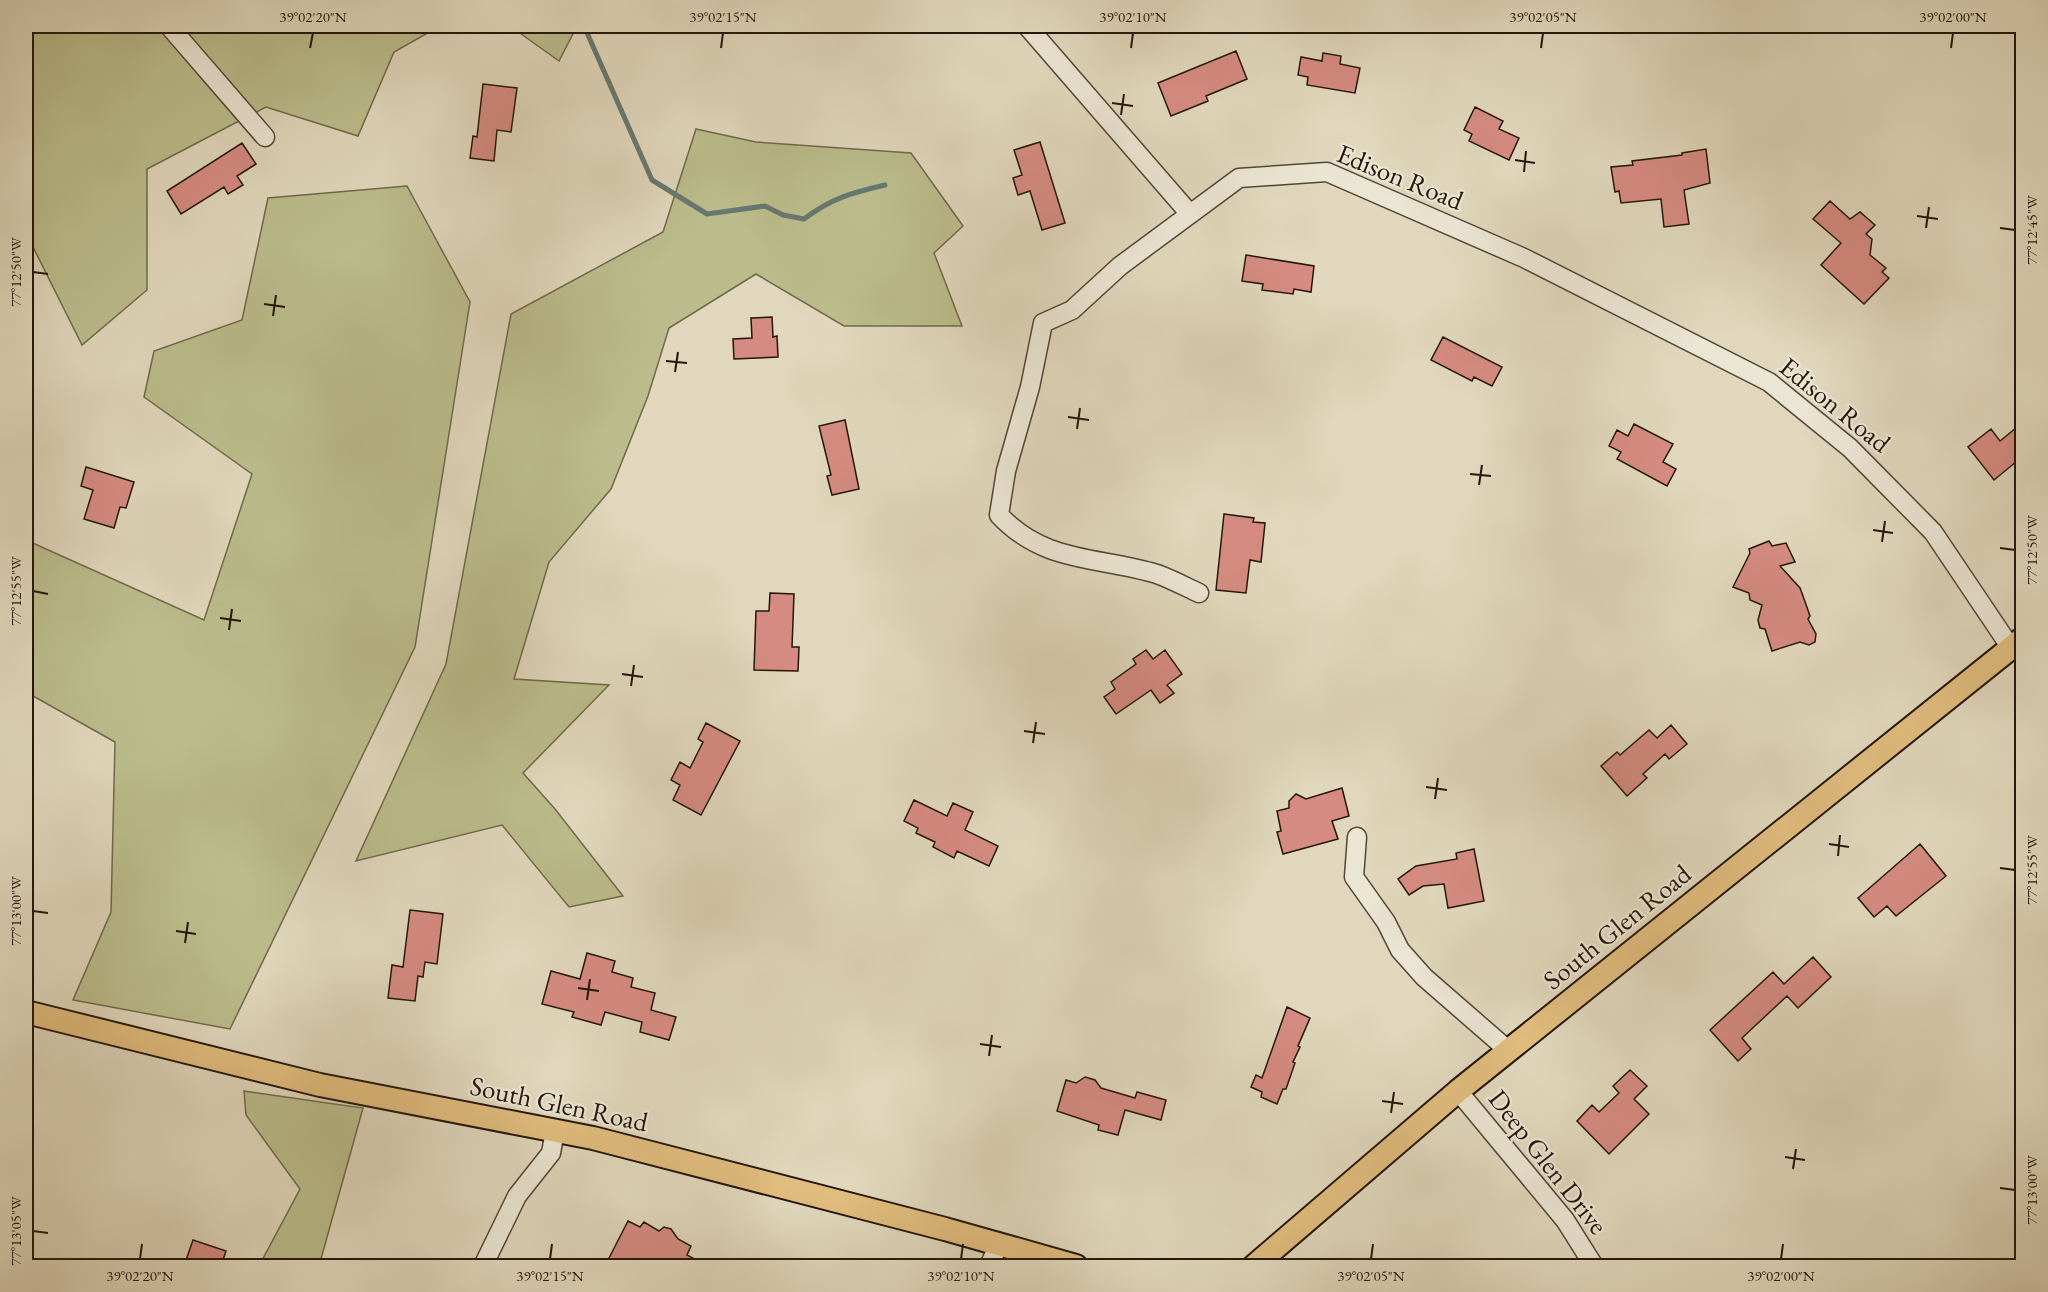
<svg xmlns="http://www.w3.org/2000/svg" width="2048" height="1292" viewBox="0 0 2048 1292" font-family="'EB Garamond',serif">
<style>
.green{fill:#bbbc8b;stroke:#70694b;stroke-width:1.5}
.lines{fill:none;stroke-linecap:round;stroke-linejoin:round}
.stream{stroke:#677870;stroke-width:5}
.building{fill:#d58b81;stroke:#24160b;stroke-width:1.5}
.minor-casing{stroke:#534637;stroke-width:21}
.major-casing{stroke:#24160b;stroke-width:26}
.minor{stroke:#ebe5d3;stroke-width:18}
.major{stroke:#e0bc7e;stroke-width:22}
.ticks{fill:none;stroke:#24160b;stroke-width:2}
.labels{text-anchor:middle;stroke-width:4.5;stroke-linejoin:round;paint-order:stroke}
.street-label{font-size:27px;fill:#24160b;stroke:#ebe5d3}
.neatline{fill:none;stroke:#24160b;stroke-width:2}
.ticks-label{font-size:15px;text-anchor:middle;fill:#24160b}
</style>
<rect width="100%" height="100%" fill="#e0d7bc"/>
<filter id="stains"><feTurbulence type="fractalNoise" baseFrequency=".00333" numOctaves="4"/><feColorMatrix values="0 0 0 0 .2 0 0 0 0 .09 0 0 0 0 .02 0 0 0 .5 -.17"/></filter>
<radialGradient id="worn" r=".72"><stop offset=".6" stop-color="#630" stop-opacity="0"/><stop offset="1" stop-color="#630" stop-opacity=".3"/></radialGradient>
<path class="green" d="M26 26H440L394 52 358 136 266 107 147 169V290L82 345 26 233Z
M510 26H577L559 61Z
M696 129 756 142 911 153 963 226 934 253 962 326H844L756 274 669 328 648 396 611 489 549 562 514 679 609 685 523 773 555 809 623 896 569 907 502 825 356 861 446 664 511 314 663 232Z
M407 186 470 302 415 647 230 1029 73 1000 111 912 115 742 26 692V540L204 620 252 474 144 397 154 351 242 320 268 198Z
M244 1091 363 1108 319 1266H259L300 1189 246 1115Z"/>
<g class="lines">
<path class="stream" d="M584 26 652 180 707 214 765 206 783 215 804 219C832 198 851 193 885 185"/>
</g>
<path class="building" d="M1236 51 1247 79 1206 96 1208 101 1171 116 1158 83Z
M1323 53 1341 56 1340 64 1360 68 1355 93 1307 85 1308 77 1298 75 1301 57 1322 61Z
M483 84 517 88 511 132 497 130 494 161 470 158 473 136 477 137Z
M1475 107 1503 121 1499 129 1519 138 1509 160 1469 141 1472 134 1464 130Z
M1040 142 1065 223 1042 230 1030 191 1018 195 1013 178 1022 175 1014 150Z
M242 143 256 164 237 176 243 185 228 194 224 187 181 214 167 191Z
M1706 149 1710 183 1684 190 1689 224 1664 227 1661 199 1621 203 1619 191 1615 192 1611 167 1633 165 1632 161 1682 155V153Z
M1830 201 1850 219 1860 212 1875 225 1866 234 1872 239 1870 255 1886 268 1882 272 1889 278 1864 304 1821 265 1841 243 1813 219Z
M1246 255 1314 266 1311 292 1294 289 1293 294 1262 290 1263 284 1242 281Z
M772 317 773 337 777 336 778 357 734 359 733 339 752 338 751 318Z
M1443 337 1502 367 1492 386 1474 377 1472 381 1431 360Z
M845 420 859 489 832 495 827 476 831 475 819 426Z
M2022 423V457L1994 480 1968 447 1991 429 2000 441Z
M1634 424 1673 444 1663 462 1676 469 1667 486 1617 459 1621 452 1609 446 1617 430 1628 436Z
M86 467 134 482 126 508 120 507 114 528 84 519 93 490 81 486Z
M1224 514 1254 518 1253 522 1265 523 1261 562 1250 560 1246 593 1216 590Z
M1769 541 1772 546 1786 543 1795 562 1780 566 1800 588 1803 596 1810 616 1808 619 1816 634 1815 642 1809 645 1800 642 1772 651 1765 629 1760 628 1758 620 1762 605 1750 600 1749 593 1733 587 1750 553 1749 549Z
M770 593 794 594 792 647H799L798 671 754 670 756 611H769Z
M1146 650 1153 659 1165 650 1182 674 1167 685 1174 693 1160 703 1151 690 1116 714 1104 697 1115 689 1111 682 1136 664 1133 659Z
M706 723 740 741 701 815 673 800 680 785 671 780 680 762 690 768 703 742 698 739Z
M1671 725 1687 744 1669 759 1665 754 1643 774 1647 778 1627 796 1601 766 1617 752 1620 755 1649 730 1657 738Z
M1342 788 1349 816 1332 821 1338 839 1283 854 1277 832 1281 831 1277 811 1289 808V801L1296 794 1306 799Z
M914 800 947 816 953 803 973 812 965 830 998 846 989 866 957 851 954 858 933 847 935 842 916 833 918 828 904 821Z
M1920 844 1946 876 1896 916 1887 906 1874 917 1858 898Z
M1474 849 1484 901 1448 908 1444 884 1423 886 1409 895 1398 879 1416 866 1457 859 1456 853Z
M410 910 443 914 437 964 425 962 423 977 418 976 415 1001 388 998 392 965 403 967Z
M587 953 615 961 612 972 633 978 631 987 655 993 651 1010 676 1017 669 1040 640 1032 642 1022 605 1012 601 1025 572 1017 574 1012 542 1004 551 971 580 979Z
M1813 957 1831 977 1798 1008 1787 996 1742 1038 1751 1049 1738 1061 1710 1030 1773 972 1784 984Z
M1287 1007 1310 1018 1298 1046 1300 1047 1293 1062 1295 1063 1286 1089H1283L1277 1104 1261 1097 1262 1092 1251 1087 1256 1075 1262 1078Z
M1630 1070 1647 1086 1634 1099 1649 1114 1609 1154 1577 1121 1592 1105 1599 1112 1619 1093 1613 1086Z
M1085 1077 1095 1080 1101 1088 1135 1098 1137 1092 1166 1100 1161 1120 1125 1110 1118 1135 1098 1130 1099 1125 1057 1111 1066 1080 1076 1083Z
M628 1221 640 1227 644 1222 659 1231 664 1227 671 1229 678 1239 691 1246 687 1255 707 1266H623L608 1260Z
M193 1240 226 1251 221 1266H184Z"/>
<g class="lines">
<defs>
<path id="minor" d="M169 26 265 137
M1027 26 1190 214
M1199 593C1186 587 1171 579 1157 574 1098 556 1045 564 999 515L1006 471 1030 387 1043 323 1072 310 1120 266 1239 178 1327 172 1524 258 1769 382 1850 448 1933 532 2011 648
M1357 837 1354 877 1386 922 1400 950 1424 977 1509 1051
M1458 1091 1565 1220 1594 1266
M483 1266 517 1196 551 1153 555 1131
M989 1266 999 1244"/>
<path id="major" d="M26 1012 320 1085 593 1138 945 1229 1076 1266
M1254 1266 1458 1091 2022 639"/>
</defs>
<use href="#minor" class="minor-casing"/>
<use href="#major" class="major-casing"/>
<use href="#minor" class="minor"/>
<use href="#major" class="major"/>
</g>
<path class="ticks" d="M310 48 313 33M721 48 723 33M1131 48 1133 33M1541 48 1543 33M1951 48 1953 33M1112 103 1133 106M1121 115 1124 94M1515 160 1535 163M1524 172 1526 151M1917 216 1938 219M1926 228 1929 207M2000 228 2015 230M33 272 48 274M264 304 285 307M273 316 276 295M666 361 687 363M675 372 678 352M1068 417 1089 420M1077 429 1080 408M1470 474 1491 476M1479 485 1482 465M1873 530 1893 533M1882 542 1885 521M2000 548 2015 550M33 591 48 594M220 618 241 621M229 630 232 609M622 674 643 677M631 686 634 665M1024 731 1045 734M1033 743 1036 722M1426 787 1447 790M1435 799 1438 778M1829 844 1849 847M1838 856 1840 835M2000 868 2015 870M33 911 48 913M176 931 196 934M185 943 188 922M578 988 599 991M587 1000 590 979M980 1044 1001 1047M989 1056 992 1035M1382 1101 1403 1104M1391 1113 1394 1092M1785 1157 1805 1160M1793 1169 1796 1149M2000 1188 2015 1190M33 1231 48 1233M140 1259 142 1244M550 1259 552 1244M961 1259 963 1244M1371 1259 1373 1244M1781 1259 1783 1244"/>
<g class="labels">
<g class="street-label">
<text transform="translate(1400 177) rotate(22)" y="9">Edison Road</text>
<text transform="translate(1835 405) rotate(39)" y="9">Edison Road</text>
<text transform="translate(1617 927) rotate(-39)" y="9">South Glen Road</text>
<text transform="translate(559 1104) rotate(12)" y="9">South Glen Road</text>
<text transform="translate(1548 1162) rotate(52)" y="9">Deep Glen Drive</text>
</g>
</g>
<rect width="2048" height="1292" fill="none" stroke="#e0d7bc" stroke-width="66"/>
<rect x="33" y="33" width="1982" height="1226" class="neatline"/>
<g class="ticks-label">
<text x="313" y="22">39°02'20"N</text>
<text x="723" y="22">39°02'15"N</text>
<text x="1133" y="22">39°02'10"N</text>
<text x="1543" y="22">39°02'05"N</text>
<text x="1953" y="22">39°02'00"N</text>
<text transform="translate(2032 230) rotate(-90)" y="5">77°12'45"W</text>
<text transform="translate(16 272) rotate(-90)" y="5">77°12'50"W</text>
<text transform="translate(2032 550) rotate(-90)" y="5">77°12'50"W</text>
<text transform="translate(16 591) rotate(-90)" y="5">77°12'55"W</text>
<text transform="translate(2032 870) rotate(-90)" y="5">77°12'55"W</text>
<text transform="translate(16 911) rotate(-90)" y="5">77°13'00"W</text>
<text transform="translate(2032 1190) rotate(-90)" y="5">77°13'00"W</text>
<text transform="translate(16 1231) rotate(-90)" y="5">77°13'05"W</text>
<text x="140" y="1281">39°02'20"N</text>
<text x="550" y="1281">39°02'15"N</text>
<text x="961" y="1281">39°02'10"N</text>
<text x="1371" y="1281">39°02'05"N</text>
<text x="1781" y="1281">39°02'00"N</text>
</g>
<rect width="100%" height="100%" filter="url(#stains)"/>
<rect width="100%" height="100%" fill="url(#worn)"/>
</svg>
